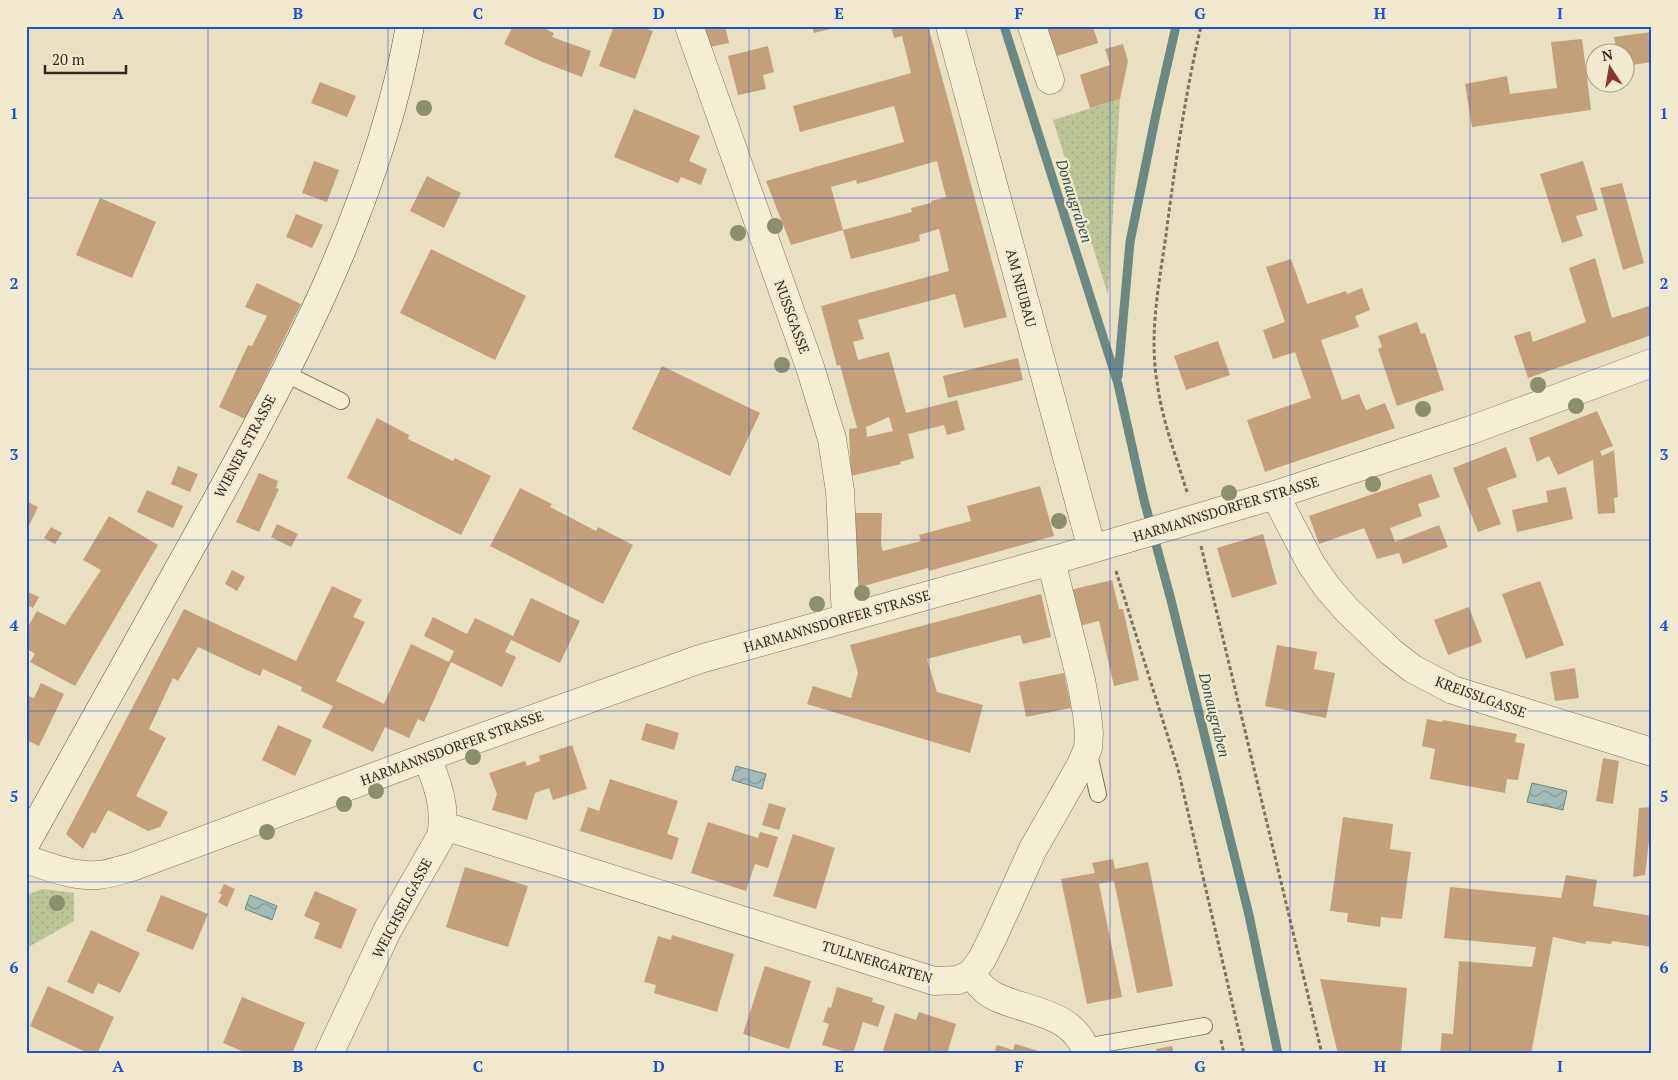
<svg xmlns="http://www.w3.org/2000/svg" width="1678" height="1080" viewBox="0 0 1678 1080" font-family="'PT Serif',serif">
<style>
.grass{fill:url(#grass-dots)}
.water{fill:url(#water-waves);stroke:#6b8883}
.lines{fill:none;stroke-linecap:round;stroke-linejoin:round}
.stream{stroke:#6b8883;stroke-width:9}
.building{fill:#c39f7a;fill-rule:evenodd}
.lane-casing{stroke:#80725a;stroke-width:18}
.street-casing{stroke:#80725a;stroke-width:29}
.secondary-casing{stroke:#62533e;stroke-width:29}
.path{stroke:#80725a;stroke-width:3;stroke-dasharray:4 2.5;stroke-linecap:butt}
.lane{stroke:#f4eed3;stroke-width:16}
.street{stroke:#f4eed3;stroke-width:28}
.secondary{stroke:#f4eed3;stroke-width:28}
.tree{fill:#8c8f6c}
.grid{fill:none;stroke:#1d4ed8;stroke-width:1;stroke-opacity:0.55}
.labels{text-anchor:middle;stroke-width:4.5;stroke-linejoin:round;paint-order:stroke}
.street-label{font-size:14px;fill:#31291d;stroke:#f1eacf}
.water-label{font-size:15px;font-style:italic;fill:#2e4f50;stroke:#f1eacf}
.neatline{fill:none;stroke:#1d4ed8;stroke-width:2}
.grid-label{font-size:16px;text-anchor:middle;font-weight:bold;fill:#1d4ed8}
</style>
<defs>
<pattern id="grass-dots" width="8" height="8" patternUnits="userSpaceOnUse" patternTransform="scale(1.25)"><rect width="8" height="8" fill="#bbc596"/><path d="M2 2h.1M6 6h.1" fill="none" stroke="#a1a981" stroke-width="1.8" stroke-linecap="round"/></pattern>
<pattern id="water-waves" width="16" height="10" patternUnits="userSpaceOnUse" patternTransform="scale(1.25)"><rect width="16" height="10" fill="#a3bbb6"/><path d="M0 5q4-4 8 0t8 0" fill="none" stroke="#859893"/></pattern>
</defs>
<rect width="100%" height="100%" fill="#e9e0c1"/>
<path class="grass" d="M1120 99 1108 295 1053 120Z
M43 889 74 893V921L27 948 26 895Z"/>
<path class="water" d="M736 766 766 774 762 789 732 780Z
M1532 783 1567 791 1563 810 1527 802Z
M250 895 277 906 272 920 245 909Z"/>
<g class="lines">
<path class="stream" d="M1004 26 1118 384 1144 500 1171 600 1249 915 1278 1054
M1118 376 1130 242 1156 114 1176 26"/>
</g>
<path class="building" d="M513 26H540L554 33 552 37 591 51 582 77 540 61 504 44Z
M614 26H639L653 31 635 79 599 66Z
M700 26H725L729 43 705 48Z
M812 26H838V27L814 33Z
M891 26H928L1007 317 964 328 955 294 858 320 864 339 853 342 858 360 889 352 906 413 957 400 965 430 947 435 944 425 908 434 914 458 900 462 901 464 851 476 849 429 857 428 840 365 837 366 821 306 949 271 939 229 919 235 920 241 851 259 843 230 912 212 911 208 931 203V201L946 197 937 161 857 184 856 180 831 187 843 230 791 245 766 181 904 142 894 106 800 132 793 106 911 73 902 36 894 38ZM889 417 893 431 867 437 866 427Z
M1041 26H1093L1098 43 1051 58Z
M1652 32V62L1626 66V52H1617L1614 37Z
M1582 39 1591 110 1472 127 1465 84 1507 76 1510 94 1557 88 1551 42Z
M1123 44 1128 61 1120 99 1090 108 1080 75 1110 65 1105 49Z
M768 46 774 72 763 75 766 89 738 95 728 56Z
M320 82 356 96 347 117 311 103Z
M634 109 700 136 689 161 707 169 701 185 681 177 678 183 614 157Z
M314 161 339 170 327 202 302 193Z
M1583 161 1598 210 1576 216 1583 236 1562 243 1540 174Z
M427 176 461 193 444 228 410 211Z
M1622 183 1644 263 1623 270 1600 188Z
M100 198 156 222 132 278 76 255Z
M296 214 323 225 312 248 286 237Z
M431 249 526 296 495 360 400 313Z
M1595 258 1612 318 1652 305V335L1528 378 1514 336 1530 331 1533 342 1586 322 1569 268Z
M1291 259 1307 304 1346 291 1347 294 1362 288 1370 310 1355 316 1359 327 1321 340 1342 400 1359 394 1366 410 1385 403 1395 428 1265 472 1247 420 1311 398 1295 352 1273 359 1263 330 1285 322 1266 267Z
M257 283 301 304 245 419 219 407 248 345 252 346 267 316 245 307Z
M1417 322 1421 334 1425 333 1444 390 1397 406 1378 349 1382 347 1378 336Z
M1218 341 1230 375 1186 390 1174 356Z
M1018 358 1023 380 948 398 943 376Z
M662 366 760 413 730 476 632 429Z
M1597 411 1613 446 1600 451 1602 456 1614 450 1618 497 1614 498 1615 513 1598 514 1593 460 1558 475 1549 456 1537 462 1529 438Z
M377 418 409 435 408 439 453 461 455 458 491 476 461 535 347 478Z
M1506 447 1517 477 1487 488 1501 524 1478 532 1453 468Z
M178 466 198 474 190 492 171 484Z
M259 473 278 481 276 488 279 489 259 532 236 522Z
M1431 474 1440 497 1418 504 1422 516 1390 528 1395 542 1439 525 1448 547 1403 564 1399 553 1377 559 1364 528 1319 544 1309 516Z
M1040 486 1054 536 929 571 928 568 860 587 853 562 854 513H882L881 545 883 551 921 541 919 535 971 521 967 506Z
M1566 487 1573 519 1517 532 1512 510 1548 502 1546 491Z
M520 488 552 504 550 507 596 531 598 527 633 545 603 604 490 546Z
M147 490 183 506 173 528 137 512Z
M26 501 38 507 26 532Z
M109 516 158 545 75 686 30 662 35 654 26 648V630L37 611 65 625 101 570 83 560Z
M277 524 298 534 291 547 271 537Z
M51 527 62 533 55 544 44 538Z
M1263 534 1277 584 1232 598 1217 548Z
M232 570 245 577 237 591 225 584Z
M1112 580 1119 609H1123L1139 680 1114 686 1099 621 1079 626 1070 590Z
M1540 581 1564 645 1526 659 1502 594Z
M332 586 362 600 353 617 365 622 336 681 384 704 411 644 449 662 454 651 424 636 433 617 467 634 475 618 513 636 531 598 580 621 560 663 511 640 505 652 516 657 502 687 451 662 424 722 418 719 409 738 385 727 373 752 322 727 333 706 301 691 302 687 263 669 260 676 198 647 178 681 173 678 149 729 166 738 136 796 168 812 160 827 148 831 108 810 95 834 92 832 83 849 66 834 184 609 296 661Z
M26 591 39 597 33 608 26 604Z
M1041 594 1051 637 1023 644 1020 635 927 659 937 692 983 705 970 753 807 704 813 686 851 698 858 673 850 645Z
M1469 607 1482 642 1448 655 1434 620Z
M1277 645 1317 652 1314 669 1335 673 1326 718 1265 706Z
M1575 668 1579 698 1555 701 1550 672Z
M1064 673 1071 708 1026 717 1019 682Z
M41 683 64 694 39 746 26 740V695L34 698Z
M1427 719 1442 722 1443 720 1517 734 1515 742 1525 744 1518 780 1507 779 1505 793 1430 779 1435 749 1422 746Z
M646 723 679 733 674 750 641 740Z
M278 725 312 740 295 776 262 760Z
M572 745 587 789 553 800 549 788 535 793 527 820 492 810 497 794 489 773 525 761 527 766 540 761 539 756Z
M1603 758 1619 761 1613 804 1596 801Z
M610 779 678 801 667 834 679 838 672 860 580 831 588 807 599 811Z
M769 803 786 808 779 830 762 825Z
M1652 807V841H1649L1645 875 1633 877 1639 808Z
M1343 817 1393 824 1390 849 1411 852 1402 919 1381 917 1380 927 1347 922 1348 913 1330 911Z
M708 822 758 838 760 832 778 837 768 868 755 864 746 891 691 873Z
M793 834 835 848 816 909 773 896Z
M1113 859 1115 869 1148 862 1173 986 1137 993 1114 881 1099 884 1122 997 1087 1004 1061 879 1095 873 1092 863Z
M465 867 528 886 508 947 446 927Z
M1566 875 1597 880 1593 906 1652 916V947L1612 941 1611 944 1586 941 1585 944 1553 937 1531 1054H1440L1442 1033 1453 1034 1459 961 1532 967 1536 947 1444 938 1450 887 1561 898Z
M224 884 235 889 227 907 218 902 222 894H219Z
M315 891 357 909 341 949 314 938 320 923 304 916Z
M161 895 208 914 193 950 146 931Z
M91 930 140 953 120 993 98 983 93 994 67 982Z
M672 935 734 954 717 1012 654 993 656 985 644 982 658 936 671 940Z
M765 966 811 981 789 1049 743 1034Z
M1320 979 1407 988 1401 1054H1338Z
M48 986 114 1017 97 1054H90L30 1026Z
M837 987 873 998 872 1002 885 1006 878 1027 863 1022 853 1054 822 1045 829 1024 823 1022 828 1007 831 1008Z
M242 997 305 1023 292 1054H249L223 1043Z
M919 1012 956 1024 947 1054H882L895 1013 916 1020Z
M1015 1044 1045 1053V1054H994L997 1045 1013 1050Z
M1172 1046 1174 1054H1157L1156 1049Z"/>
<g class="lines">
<defs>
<path id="lane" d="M284 373 341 401
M1088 750 1098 794
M1085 1047 1204 1026"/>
<path id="street" d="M689 26 810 367 832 439 840 491 846 618
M950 26 1092 549
M1032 26 1050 80
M1275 495 1311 564 1327 587 1347 610 1391 652 1413 669 1453 690 1652 752
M443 827 457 830 934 981 958 980 971 974 982 959 993 937 1033 849 1081 765 1088 748 1089 733 1087 714 1081 680 1051 561
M26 859C49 867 74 877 98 875 110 874 121 870 132 867L427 757 700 659 1051 561 1275 495 1471 430 1652 363
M971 974C978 983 985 992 996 997 1028 1012 1075 1012 1087 1054
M329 1054 388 929 441 836C447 808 437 783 427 757"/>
<path id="secondary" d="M26 843C83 741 140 639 197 536 286 375 377 210 410 26"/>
</defs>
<use href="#lane" class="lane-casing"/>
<use href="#street" class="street-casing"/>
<use href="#secondary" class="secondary-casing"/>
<path class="path" d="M1187 492C1176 456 1162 420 1157 382 1149 333 1159 284 1166 235 1175 165 1185 95 1201 26
M1201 546 1322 1054
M1116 571 1178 769 1244 1054
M1221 1040 1224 1054"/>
<use href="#lane" class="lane"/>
<use href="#street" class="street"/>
<use href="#secondary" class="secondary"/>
</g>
<g class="tree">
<circle cx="424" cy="108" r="8"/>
<circle cx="775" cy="226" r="8"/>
<circle cx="738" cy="233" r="8"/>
<circle cx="782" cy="365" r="8"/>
<circle cx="1538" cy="385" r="8"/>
<circle cx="1576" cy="406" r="8"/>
<circle cx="1423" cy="409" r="8"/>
<circle cx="1373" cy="484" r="8"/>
<circle cx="1229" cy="493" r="8"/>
<circle cx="1059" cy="521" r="8"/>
<circle cx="862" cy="593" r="8"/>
<circle cx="817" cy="604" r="8"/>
<circle cx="473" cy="757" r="8"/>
<circle cx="376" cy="791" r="8"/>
<circle cx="344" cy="804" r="8"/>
<circle cx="267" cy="832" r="8"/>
<circle cx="57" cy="903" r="8"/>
</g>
<path class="grid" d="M208 26V1054M388 26V1054M568 26V1054M749 26V1054M929 26V1054M1110 26V1054M1290 26V1054M1470 26V1054M26 198H1652M26 369H1652M26 540H1652M26 711H1652M26 882H1652"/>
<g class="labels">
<g class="street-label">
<text transform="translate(1021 288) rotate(75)" y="5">AM NEUBAU</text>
<text transform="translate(792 317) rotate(70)" y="5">NUSSGASSE</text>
<text transform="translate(245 446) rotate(-62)" y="5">WIENER STRASSE</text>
<text transform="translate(1226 509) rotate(-17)" y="5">HARMANNSDORFER STRASSE</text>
<text transform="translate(837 621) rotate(-16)" y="5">HARMANNSDORFER STRASSE</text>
<text transform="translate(1481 697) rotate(20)" y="5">KREISSLGASSE</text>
<text transform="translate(452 748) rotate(-20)" y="5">HARMANNSDORFER STRASSE</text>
<text transform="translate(402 908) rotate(-62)" y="5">WEICHSELGASSE</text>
<text transform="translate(877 962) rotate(17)" y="5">TULLNERGARTEN</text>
</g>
<g class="water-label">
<text transform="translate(1074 201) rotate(72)" y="5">Donaugraben</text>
<text transform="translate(1214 715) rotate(76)" y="5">Donaugraben</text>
</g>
</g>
<rect width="1678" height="1080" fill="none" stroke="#f1eacf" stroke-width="55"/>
<g transform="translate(1610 68) rotate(348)"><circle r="24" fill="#f1eacf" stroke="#a49d88"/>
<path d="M0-4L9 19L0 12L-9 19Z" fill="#893830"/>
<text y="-8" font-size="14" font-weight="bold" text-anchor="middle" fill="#31291d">N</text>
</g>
<path d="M45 65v8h81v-8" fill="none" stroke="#31291d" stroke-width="2.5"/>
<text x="52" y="65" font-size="15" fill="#31291d" stroke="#f1eacf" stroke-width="4" paint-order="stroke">20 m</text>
<rect x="28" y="28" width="1622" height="1024" class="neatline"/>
<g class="grid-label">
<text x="118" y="19">A</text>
<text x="298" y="19">B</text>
<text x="478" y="19">C</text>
<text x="659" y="19">D</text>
<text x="839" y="19">E</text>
<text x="1019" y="19">F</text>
<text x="1200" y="19">G</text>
<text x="1380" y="19">H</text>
<text x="1560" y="19">I</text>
<text x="14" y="119">1</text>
<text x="1664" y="119">1</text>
<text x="14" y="289">2</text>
<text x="1664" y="289">2</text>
<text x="14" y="460">3</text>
<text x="1664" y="460">3</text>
<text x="14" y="631">4</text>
<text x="1664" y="631">4</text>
<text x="14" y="802">5</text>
<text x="1664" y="802">5</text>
<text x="14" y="973">6</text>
<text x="1664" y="973">6</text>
<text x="118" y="1072">A</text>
<text x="298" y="1072">B</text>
<text x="478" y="1072">C</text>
<text x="659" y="1072">D</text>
<text x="839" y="1072">E</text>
<text x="1019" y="1072">F</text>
<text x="1200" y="1072">G</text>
<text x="1380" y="1072">H</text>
<text x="1560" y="1072">I</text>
</g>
</svg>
